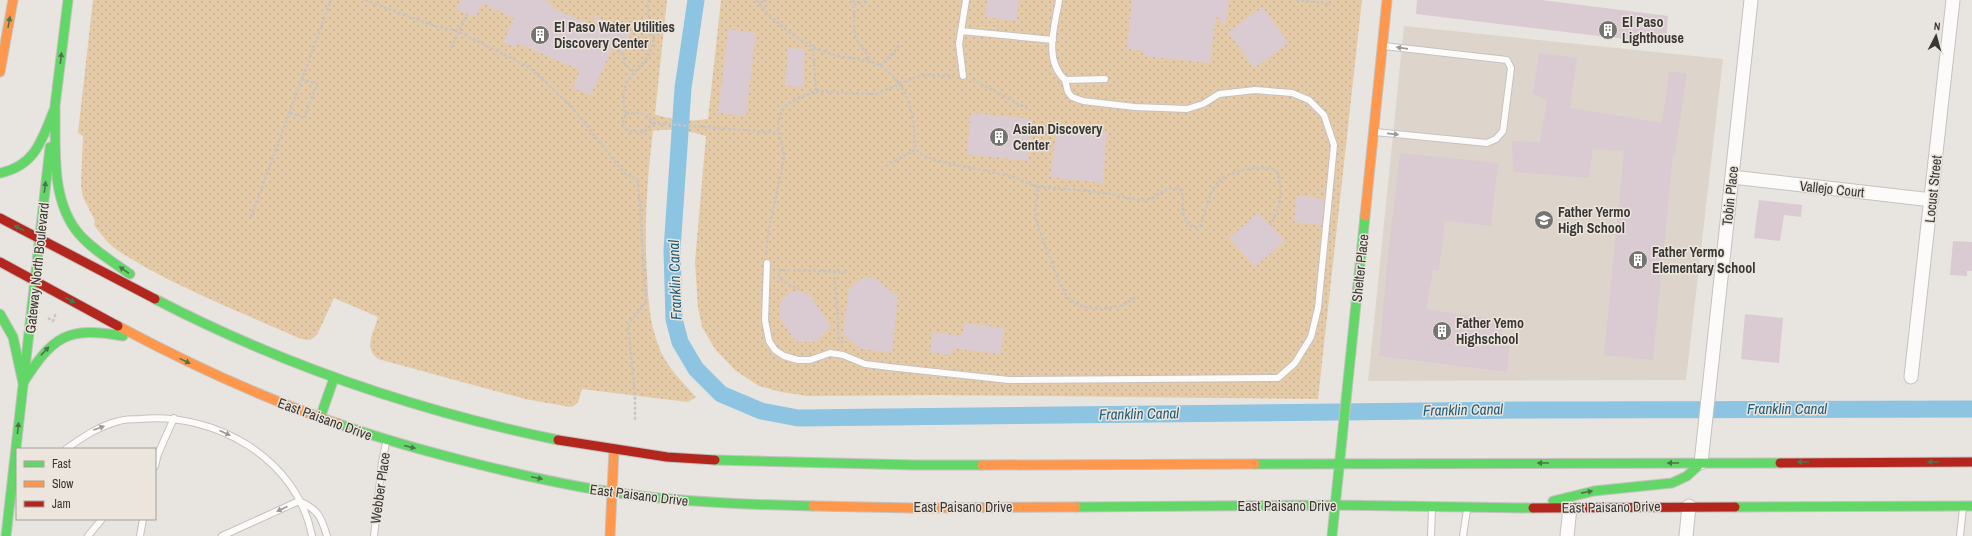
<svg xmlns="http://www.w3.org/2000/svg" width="1972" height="536" viewBox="0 0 1972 536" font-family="'Archivo Narrow',sans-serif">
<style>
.built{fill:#ddd5cc}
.park{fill:url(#park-dots)}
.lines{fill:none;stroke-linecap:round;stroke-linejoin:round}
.canal{stroke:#8dc4e1;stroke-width:17}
.building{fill:#dacbd2}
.lane-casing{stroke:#c5c2bf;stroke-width:8}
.street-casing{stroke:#c5c2bf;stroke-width:15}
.fast-casing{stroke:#c5c2bf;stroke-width:11}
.slow-casing{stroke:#c5c2bf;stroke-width:11}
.jam-casing{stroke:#c5c2bf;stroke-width:11}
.path{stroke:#c6c4c3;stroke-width:2.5;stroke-dasharray:3 2;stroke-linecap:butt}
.lane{stroke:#fcfbfa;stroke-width:6}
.street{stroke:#fcfbfa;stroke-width:13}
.fast{stroke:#63d668;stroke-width:9}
.slow{stroke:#ff974d;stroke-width:9}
.jam{stroke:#b3261e;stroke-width:9}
.oneway{fill:#4a7749}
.oneway2{fill:#9a9997}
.labels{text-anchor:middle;stroke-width:3;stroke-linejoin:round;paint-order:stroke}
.poi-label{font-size:14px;font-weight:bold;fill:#393734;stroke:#ebe5dd;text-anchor:start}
.street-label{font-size:14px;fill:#393734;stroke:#ebe5dd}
.water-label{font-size:15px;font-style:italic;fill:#205d7b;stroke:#ebe5dd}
</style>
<defs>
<pattern id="park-dots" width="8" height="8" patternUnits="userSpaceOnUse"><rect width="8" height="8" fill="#e5caa7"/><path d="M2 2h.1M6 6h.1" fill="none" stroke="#c5ae90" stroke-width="1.8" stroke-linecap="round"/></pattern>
</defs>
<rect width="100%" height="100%" fill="#e8e4e0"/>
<path class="built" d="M1404 26 1723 59 1686 380 1368 381Z"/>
<path class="park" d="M93 0H667L655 114C671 120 691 122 708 119L721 0H1362L1318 399 935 395 808 396 781 392 759 386 736 371 715 349 702 327 698 308 695 262 706 136C690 131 669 128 653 131 647 180 644 226 647 274 648 301 650 327 661 352 669 369 683 383 696 397L688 402 582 389C579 398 580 405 570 407L525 399 378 359C363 348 374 332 378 317L334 298 317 335 310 340 301 339C241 312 172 286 117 250 107 243 101 234 94 225L95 221 83 197 81 185 83 136 78 133Z"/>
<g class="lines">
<path class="canal" d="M696 0 683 88 672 250 674 319 680 342 696 369 721 394 761 411 798 418 1518 410 1972 409"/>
</g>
<path class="building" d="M461 0H545L551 3 552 8 601 29 592 15 631 32 623 51 613 46 591 95 573 88 580 70 517 43 516 48 503 42 514 18 482 3 476 17 457 10Z
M987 0H1019L1017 21 985 17Z
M1132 0H1229L1225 28 1216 15 1210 63 1144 56V51L1127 49Z
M1417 0H1542L1668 16 1666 44 1416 14Z
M1263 7 1289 43 1254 68 1228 32Z
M728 29 756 33 746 116 718 113Z
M788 48 805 49 803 87 785 86Z
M1539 53 1577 58 1570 108 1662 123 1669 71 1687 73 1675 154H1673L1653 360 1604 355 1624 151 1593 149 1589 178 1513 172 1512 141 1540 142 1547 100 1533 94Z
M971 113 1032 119 1028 161 967 154Z
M1057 126 1107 132 1103 183 1050 177Z
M1400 153 1498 163 1491 226 1445 221 1439 270H1433L1426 309 1503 321 1502 340 1510 341 1507 372 1379 356 1387 265Z
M1297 195 1324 199 1322 225 1294 222Z
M1759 200 1802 205 1801 217 1784 215 1780 241 1754 238Z
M1258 213 1285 241 1255 267 1229 238Z
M1953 241 1972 242V271H1967V276L1950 275Z
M864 277 874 278 898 296 892 353 861 349 843 334 849 288Z
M791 292H800L809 294 831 326 816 342H798L794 339 779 317V308L783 298Z
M1745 314 1783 318 1779 363 1741 359Z
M964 323 1004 328 1001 354 951 348V355L930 352 932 332 962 336Z"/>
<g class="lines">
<defs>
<path id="lane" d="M1059 0C1055 26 1043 59 1065 80L1105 79
M961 31 1053 40
M963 76 959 44 966 0
M1375 132 1487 143 1496 139 1503 131 1511 68 1507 60 1384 46
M767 263 765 320 769 341 775 350 784 356 798 360H810L830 353 843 355 865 364 889 367 1009 380 1278 378 1295 363 1311 337 1318 308 1334 145 1324 115 1309 100 1292 93 1255 90 1219 94 1203 104 1187 109 1135 107 1083 101 1072 97 1068 92 1065 80
M66 449C83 437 99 426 119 421 126 419 133 419 140 419 215 412 297 458 312 536
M155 466 158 454 174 418
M88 536 102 519
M140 536 143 519
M222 536 299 501C319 510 321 517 327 536
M374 536 382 462 386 443
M1431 536 1432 510
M1463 536 1467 510
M1960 536 1963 508"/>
<path id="street" d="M1732 177 1932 200
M1911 377 1953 0
M1701 463 1751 0
M1567 536 1570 508
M1686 536 1689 506"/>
<path id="fast" d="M55 107C56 148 50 200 79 234 93 250 113 262 130 274
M53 122 68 0
M0 173C35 166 42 140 54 110
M155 299C282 365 418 411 558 440
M0 314 13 337 23 383
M23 383C53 336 67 326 123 336
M320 418 334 378
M339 424C382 439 425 451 469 462 532 478 595 492 659 498 710 503 762 505 813 506
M715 460 916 465H982
M1255 464 1780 463
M1553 501 1594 491 1672 483 1687 476 1701 463
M1076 507 1335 505 1533 508
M1735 507 1972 506
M6 536 50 147
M1332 536 1365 216"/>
<path id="slow" d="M0 72 13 0
M1365 216 1387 0
M118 326C189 364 262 398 339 424
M982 465 1255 464
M813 506 914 508 1076 507
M610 536 614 449"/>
<path id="jam" d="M0 218 155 299
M0 262 118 326
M558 440 667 457 715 460
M1780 463 1972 462
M1533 508 1735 507"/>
</defs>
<use href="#lane" class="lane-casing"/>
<use href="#street" class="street-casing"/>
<use href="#fast" class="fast-casing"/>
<use href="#slow" class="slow-casing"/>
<use href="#jam" class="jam-casing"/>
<path class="path" d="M365 0 434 26 457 31 529 67 572 107 624 173 638 180 646 302 628 324 635 396V420
M756 0C777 26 806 48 839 56 857 60 869 57 885 69 903 82 912 106 914 128 915 134 913 143 916 149 920 155 929 157 934 160L1014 177 1038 187 1035 214 1038 227 1061 286 1068 298 1080 306 1100 309 1121 306 1138 296
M853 0C855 11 853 24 855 35 858 45 866 50 869 59
M1296 0 1331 4
M759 3 767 0
M854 5 867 1
M451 48 467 14
M617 51 623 54 625 65 634 72
M880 66C885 59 896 53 899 44
M972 79 1028 109
M816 91 876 94 916 77 925 75 954 76
M290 113 304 118 317 84 302 79
M626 113C614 72 648 73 653 43 655 28 645 14 649 0
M626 113C637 112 648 113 653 123L644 132 628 131 622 123Z
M653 123 779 133
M886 166 916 149
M1038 187C1063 189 1088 190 1111 194 1122 196 1133 201 1145 200 1160 198 1163 183 1181 190 1186 203 1177 223 1196 228L1201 225C1211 192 1211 175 1250 169 1259 168 1269 166 1277 172 1284 189 1280 210 1270 225
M251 217 331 0
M766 253 768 233 784 159C784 149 780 141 779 132 776 103 794 100 816 91L813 46
M778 270 848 272
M834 272 838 320V337L843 343
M778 274 782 281 799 289
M48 318 53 321 56 313"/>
<use href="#lane" class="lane"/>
<use href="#street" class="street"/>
<use href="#fast" class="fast"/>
<use href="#slow" class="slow"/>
<use href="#jam" class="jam"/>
</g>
<defs><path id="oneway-solid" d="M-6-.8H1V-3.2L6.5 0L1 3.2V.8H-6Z"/></defs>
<g class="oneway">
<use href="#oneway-solid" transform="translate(9 22) rotate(-80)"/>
<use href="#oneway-solid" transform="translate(61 58) rotate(-83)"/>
<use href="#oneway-solid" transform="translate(45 187) rotate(-83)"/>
<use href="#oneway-solid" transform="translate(19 228) rotate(-152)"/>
<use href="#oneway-solid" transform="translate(124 270) rotate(-145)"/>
<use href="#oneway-solid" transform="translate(70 300) rotate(29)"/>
<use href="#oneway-solid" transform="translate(45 351) rotate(-47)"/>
<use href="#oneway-solid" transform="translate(185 361) rotate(26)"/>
<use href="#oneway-solid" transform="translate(18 428) rotate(-84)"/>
<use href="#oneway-solid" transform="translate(410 447) rotate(14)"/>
<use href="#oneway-solid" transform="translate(1803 462) rotate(180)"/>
<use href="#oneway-solid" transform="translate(1933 462) rotate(180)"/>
<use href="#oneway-solid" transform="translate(1543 463) rotate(180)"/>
<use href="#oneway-solid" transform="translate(1673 463) rotate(180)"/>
<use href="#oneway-solid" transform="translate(537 478) rotate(12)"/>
<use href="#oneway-solid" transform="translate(1587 492) rotate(-11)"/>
</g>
<g class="oneway2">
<use href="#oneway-solid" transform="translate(1402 48) rotate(-172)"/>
<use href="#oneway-solid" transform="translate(1393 134) rotate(6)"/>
<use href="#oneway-solid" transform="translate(99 428) rotate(-20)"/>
<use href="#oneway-solid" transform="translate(225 433) rotate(24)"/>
<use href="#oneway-solid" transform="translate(282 509) rotate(156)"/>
</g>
<defs>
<symbol id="building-disc" viewBox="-11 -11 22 22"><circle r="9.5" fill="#767470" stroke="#ebe5dd"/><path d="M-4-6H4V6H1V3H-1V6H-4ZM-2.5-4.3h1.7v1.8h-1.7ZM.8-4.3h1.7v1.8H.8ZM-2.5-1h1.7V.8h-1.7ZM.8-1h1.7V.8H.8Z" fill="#fff"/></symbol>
<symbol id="school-disc" viewBox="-11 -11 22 22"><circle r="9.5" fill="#767470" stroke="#ebe5dd"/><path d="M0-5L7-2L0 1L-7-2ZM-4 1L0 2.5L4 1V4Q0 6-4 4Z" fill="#fff"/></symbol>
</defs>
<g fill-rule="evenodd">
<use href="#building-disc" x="1597" y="19" width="22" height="22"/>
<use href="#building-disc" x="529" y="24" width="22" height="22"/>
<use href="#building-disc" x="988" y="126" width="22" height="22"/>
<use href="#school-disc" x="1533" y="209" width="22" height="22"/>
<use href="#building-disc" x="1627" y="249" width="22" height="22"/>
<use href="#building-disc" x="1431" y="320" width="22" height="22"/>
</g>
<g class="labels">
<g class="poi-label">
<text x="1622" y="27">El Paso<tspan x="1622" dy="16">Lighthouse</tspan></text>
<text x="554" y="32">El Paso Water Utilities<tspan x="554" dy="16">Discovery Center</tspan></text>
<text x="1013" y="134">Asian Discovery<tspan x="1013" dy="16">Center</tspan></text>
<text x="1558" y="217">Father Yermo<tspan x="1558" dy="16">High School</tspan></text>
<text x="1652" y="257">Father Yermo<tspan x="1652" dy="16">Elementary School</tspan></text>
<text x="1456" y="328">Father Yemo<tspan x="1456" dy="16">Highschool</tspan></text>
</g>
<g class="street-label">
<text transform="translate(1832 189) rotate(6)" y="5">Vallejo Court</text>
<text transform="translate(1933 189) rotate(-84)" y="5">Locust Street</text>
<text transform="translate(1730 196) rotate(-84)" y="5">Tobin Place</text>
<text transform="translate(37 268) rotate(-84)" y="5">Gateway North Boulevard</text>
<text transform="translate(1360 268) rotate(-84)" y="5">Shelter Place</text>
<text transform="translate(325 419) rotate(20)" y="5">East Paisano Drive</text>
<text transform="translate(380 488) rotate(-82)" y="5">Webber Place</text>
<text transform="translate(639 495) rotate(7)" y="5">East Paisano Drive</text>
<text x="1287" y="511">East Paisano Drive</text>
<text x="963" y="512">East Paisano Drive</text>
<text transform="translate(1611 507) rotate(-1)" y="5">East Paisano Drive</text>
</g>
<g class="water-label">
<text transform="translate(675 280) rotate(-92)" y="5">Franklin Canal</text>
<text x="1787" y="414">Franklin Canal</text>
<text transform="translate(1463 410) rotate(-1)" y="5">Franklin Canal</text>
<text transform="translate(1139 414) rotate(-1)" y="5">Franklin Canal</text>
</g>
</g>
<rect x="16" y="448" width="140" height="72" fill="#ebe5dd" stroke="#a49f99"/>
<rect x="24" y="461" width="20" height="6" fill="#63d668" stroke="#a49f99"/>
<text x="52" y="468" font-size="12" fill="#393734">Fast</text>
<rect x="24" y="481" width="20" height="6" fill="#ff974d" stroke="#a49f99"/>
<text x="52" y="488" font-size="12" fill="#393734">Slow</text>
<rect x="24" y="501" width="20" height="6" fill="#b3261e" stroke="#a49f99"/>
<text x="52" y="508" font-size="12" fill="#393734">Jam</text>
<g transform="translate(1936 36) rotate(6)" stroke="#ebe5dd" stroke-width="3" paint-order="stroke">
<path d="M0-3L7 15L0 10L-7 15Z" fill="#393734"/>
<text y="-6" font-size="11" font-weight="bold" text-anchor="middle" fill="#393734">N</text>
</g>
</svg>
